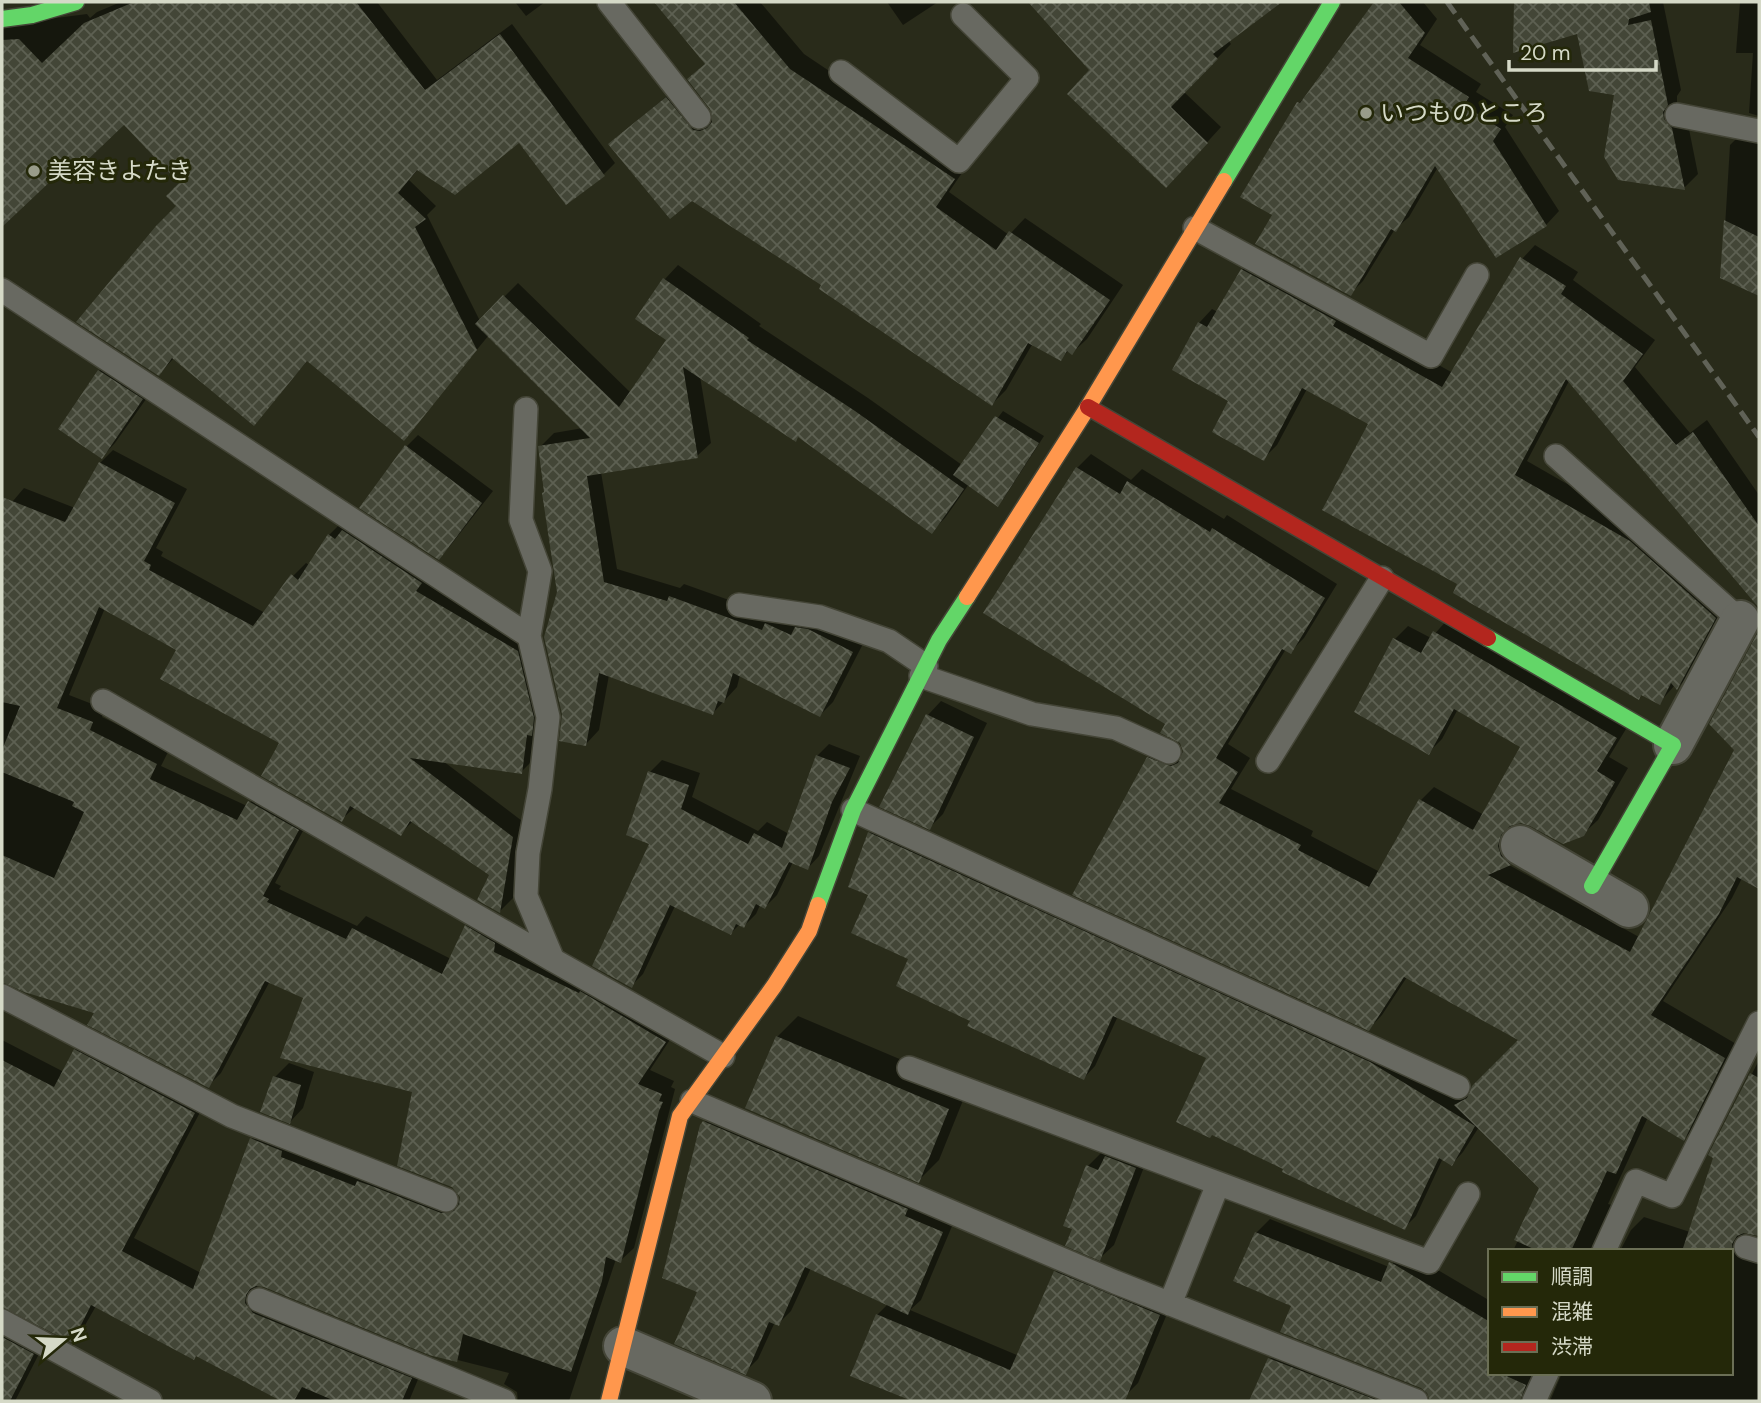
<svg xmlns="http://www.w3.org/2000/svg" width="1761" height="1403" viewBox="0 0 1761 1403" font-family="'DM Sans','Noto Sans JP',sans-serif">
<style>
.shadow{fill:#0007}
.building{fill:url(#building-cross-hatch)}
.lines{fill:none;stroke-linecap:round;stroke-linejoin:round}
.lane-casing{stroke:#444537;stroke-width:26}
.street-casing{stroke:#444537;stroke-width:42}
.fast-casing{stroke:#444537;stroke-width:19}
.slow-casing{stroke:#444537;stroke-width:19}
.jam-casing{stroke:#444537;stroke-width:19}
.lane{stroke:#686961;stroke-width:23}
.street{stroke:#686961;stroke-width:38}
.fast{stroke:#63d668;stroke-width:16}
.slow{stroke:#ff974d;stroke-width:16}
.jam{stroke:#b3261e;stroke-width:16}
.rail{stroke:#606257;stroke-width:5;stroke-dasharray:14 7;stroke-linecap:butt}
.poi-dot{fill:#999c8a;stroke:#242809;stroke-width:2.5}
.labels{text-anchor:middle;stroke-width:6;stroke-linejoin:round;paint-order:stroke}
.poi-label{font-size:24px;fill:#d5d9c7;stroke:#242809;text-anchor:start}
</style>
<defs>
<pattern id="building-cross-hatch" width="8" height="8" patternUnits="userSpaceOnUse" patternTransform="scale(1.75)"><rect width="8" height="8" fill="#434637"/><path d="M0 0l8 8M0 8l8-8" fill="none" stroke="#5d6052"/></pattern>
</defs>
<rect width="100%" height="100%" fill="#292b1a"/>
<path class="shadow" d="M121 2H269L274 7 281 2H377L437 80 512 24 615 163 603 175 519 140 419 168 409 180 436 206 427 215 480 321 518 283 631 393 669 340 637 318 665 279 678 265 761 324 759 326 868 398 962 465 1003 411 1044 436 1004 498 998 505 969 484 945 518 932 531 799 436 700 376 711 443 697 456 601 472 617 569 680 588 684 584 774 616 866 638 833 702 820 715 740 675 737 687 713 713 609 675 599 730 586 744 563 714 559 592 540 447 554 433 583 428 489 335 404 438 308 360 254 424 174 358 159 374 181 183 124 122 73 158 12 215 2 204V25L87 14 90 18 97 12Z
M515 2H545L526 16Z
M656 2H760L804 54 968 164 949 192 1009 235 1025 218 1123 285 1087 339 1072 353 1069 350 1061 359 1033 343 1006 390 992 404 824 285 610 144 681 84 708 116 713 117 707 63Z
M887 2H938L903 25Z
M1031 2H1279L1228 40 1231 44 1184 92 1221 127 1180 172Z
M1376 2H1423L1437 19 1420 45 1481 84 1476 92 1513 115 1505 127 1559 211 1546 225 1438 167 1409 217 1395 229 1363 281 1350 294 1274 214 1299 103 1312 90Z
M1516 2H1663L1681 90 1677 96V105L1686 114 1698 174 1684 188 1616 94 1578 32 1515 51Z
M1740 2H1759V116L1749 113 1753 53H1736Z
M1744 131H1759V296L1722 276 1730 145Z
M1535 245 1578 272 1573 280 1655 340 1635 367 1690 433 1707 420 1759 495V600L1756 602 1569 381 1527 461 1644 528 1728 604 1690 675 1677 688 1675 685 1659 703 1460 584 1371 424 1307 389 1277 445 1263 459 1231 400 1174 369 1199 323 1212 309 1218 312 1242 270 1255 257 1345 313 1453 373 1522 259Z
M113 357 156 385 115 443 102 457 99 371Z
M418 435 493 491 450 546 439 558 407 446Z
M113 450 187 489 156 548 163 552 161 556 265 613 293 576 306 563 309 565 329 535 342 522 531 638 546 704 534 759 521 772 443 761 526 824 513 898 500 911 491 874 413 821 401 833 355 807 341 820 281 742 178 650 105 608 69 695 105 709 102 717 169 750 161 766 247 806 262 789 311 816 275 883 281 886 279 889 357 926 366 916 451 959 466 926 479 914 677 1029 650 1070 674 1081 671 1087 675 1089 634 1248 620 1261 616 1259 569 1401H518L517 1392 504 1384 509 1373 430 1353 265 1285 257 1286 260 1295 424 1365 409 1401H285L197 1354 96 1306 84 1327 71 1341 9 1307H2L7 1292 2 1289V1040L64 1072 75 1050 89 1037 207 1099 134 1238 201 1273 252 1139 265 1126 455 1201 462 1200 414 1090 305 997 270 981 221 1073 208 1086 96 1012 8 982H2V514L24 488 75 508 100 463Z
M1091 454 1131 480 1142 469 1224 519 1227 515 1337 584 1304 638 1290 652 1286 649 1228 744 1250 758 1231 789 1313 831 1311 836 1380 872 1421 800 1434 787 1484 815 1522 746 1458 709 1442 739 1429 752 1395 639 1408 626 1431 638 1448 619 1629 724 1609 757 1628 768 1598 820 1583 834 1519 821 1513 823 1511 831 1523 851 1509 865 1639 937 1736 750 1747 657 1759 645V887L1742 878 1732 898 1663 1001 1738 1045 1697 1125 1684 1139 1648 1117 1608 1204 1615 1206 1613 1251H1513L1542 1188 1479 1127 1463 1152 1452 1164 1443 1158 1416 1216 1404 1228 1285 1168 1208 1057 1118 1016 1095 1066 1084 1078 972 1020 910 958 870 894V833L881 822 1382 1051 1461 1099 1521 1040 1407 977 1382 1015 1369 1029 1148 758 1162 745 1185 753 1181 742 1168 723 985 613 1077 468Z
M941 701 987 723 943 814 929 828 928 715Z
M829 744 860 756 819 856 808 868 793 862 777 895 765 907 760 905 756 914 744 926 740 924 731 933 675 906 643 974 631 986 651 843 650 772 662 760 700 773 692 797 758 831 767 822 789 834 817 756Z
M798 1016 968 1088 939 1160 918 1181 777 1037Z
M1759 1060V1186L1739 1248 1759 1255V1401H1550L1562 1373H1731V1251H1620L1631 1230 1644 1217 1690 1232 1715 1157 1711 1154Z
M289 1063 314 1072 303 1108 290 1122 275 1077Z
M718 1109 955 1219 921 1300 910 1310 1019 1356 1056 1272 1068 1259 1172 1302 1138 1383 1125 1396 1112 1390 1108 1401H916L853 1375 877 1315 888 1304 811 1268 791 1311 778 1324 775 1322 758 1359 745 1372 699 1291 705 1122Z
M1120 1143 1149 1154 1114 1245 1100 1258 1075 1228 1088 1166 1102 1152 1108 1155Z
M1270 1219 1389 1267 1404 1250 1487 1299 1490 1294V1373H1539L1545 1401H1431V1398L1422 1387 1293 1305 1256 1233Z
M2 1313 46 1340 15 1401H2Z
M1284 1345 1427 1401H1251L1270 1359Z"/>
<path class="building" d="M134 2H356L425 90 500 34 605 176 566 205 519 143 455 195 417 170 398 193 426 219 415 227 477 350 404 441 307 361 254 426 172 358 159 376 76 322 156 226 176 206 166 196 179 183 124 125 80 167 73 160 2 227V40L19 39 42 63 84 23Z
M654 2H734L790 69 955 179 936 207 996 250 1009 231 1110 300 1072 355 1067 351 1061 361 1028 343 992 406 819 289 821 285 692 201 670 219 608 144 666 97 693 130 700 131 707 128 712 122 710 109 687 79 705 64Z
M1028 2H1282L1213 54 1218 59 1171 107 1208 143 1166 188 1067 94 1089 70Z
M1374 2H1399L1425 33 1408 58 1469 97 1464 105 1501 129 1493 141 1547 226 1496 258 1435 166 1396 232 1391 229 1351 296 1255 244 1272 215 1240 197 1297 102 1300 103Z
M1514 2H1649L1651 12 1629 19 1628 25 1651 20 1668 105 1663 112 1664 119 1672 128 1685 190 1618 180 1604 157 1614 95 1589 91 1577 34 1513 53Z
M1724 220 1759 237V296L1720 278Z
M1520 257 1566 286 1561 294 1643 354 1623 381 1676 445 1693 432 1759 526V608L1566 379 1515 475 1630 541 1716 618 1677 690 1671 683 1660 705 1641 695 1639 700 1453 593 1457 584 1322 510 1368 424 1302 388 1264 461 1212 432 1228 401 1172 370 1198 322 1207 327 1241 269 1336 321 1333 326 1442 387Z
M663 278 749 338 747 340 855 411 964 489 932 534 798 437 796 442 683 367 698 458 587 476 604 582 667 601 669 596 762 630 765 623 791 635 795 627 808 629 853 652 820 717 733 673 724 703 718 701 713 715 599 673 586 746 559 741 562 714 544 637 557 592 542 493 544 492 538 446 590 438 475 324 503 295 619 407 666 340 635 319Z
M98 370 143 399 102 459 58 429Z
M995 416 1039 443 998 507 953 475Z
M405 445 482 503 439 560 359 508Z
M99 462 175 503 144 561 151 565 149 570 253 626 291 574 298 580 328 534 335 539 342 530 422 583 416 591 518 651 534 718 532 736 527 735 522 774 410 758 513 837 500 913 477 900 489 875 410 821 401 836 350 806 342 822 261 776 279 743 160 679 176 650 99 607 57 708 93 722 90 730 157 764 150 779 237 820 248 801 299 830 263 896 269 899 267 902 346 939 352 928 442 974 465 925 495 943 494 952 579 993 580 991 666 1042 638 1084 662 1094 659 1101 663 1102 659 1111 621 1263 606 1257 602 1281 571 1372 463 1334 457 1362 429 1355 264 1287 256 1286 250 1289 246 1295 245 1303 253 1313 412 1378 402 1401H335L302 1387 294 1401H281L196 1356 194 1360 91 1305 72 1343 2 1307V1060L54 1087 74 1049 195 1113 122 1251 193 1289 250 1138 282 1151 281 1157 355 1186 357 1181 369 1185 441 1213 454 1211 459 1204 460 1197 452 1187 397 1166 412 1092 280 1058 303 998 265 981 209 1088 87 1025 94 1013 24 992 2 982V855L54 878 84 812 72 806 74 802 2 772V750L20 706 2 702V497L65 522Z
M1076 467 1120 494 1127 481 1210 532 1212 528 1325 598 1291 654 1282 649 1216 758 1238 772 1219 803 1301 845 1298 850 1369 887 1419 799 1473 830 1520 747 1454 709 1429 755 1354 712 1393 638 1421 653 1433 631 1617 738 1597 771 1615 782 1584 836 1563 844 1530 826 1521 823 1510 826 1501 835 1498 846 1501 856 1511 865 1488 875 1630 952 1734 750 1709 724 1759 630V889L1737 877 1719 914 1651 1015 1725 1058 1684 1141 1642 1116 1616 1174 1607 1171 1571 1251H1538L1514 1240 1539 1188 1454 1105 1467 1098 1472 1086 1518 1040 1404 977 1369 1031 1072 895 1147 757 1171 766 1178 763 1183 751 1180 743 1160 733 1165 724 983 613Z
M926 714 974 737 930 830 879 807Z
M816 755 850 768 832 802 808 870 789 862 765 909 756 904 744 928 736 924 731 935 670 905 632 988 592 966 649 844 626 835 648 771 689 785 681 809 748 844 754 833 782 848Z
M868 832 1370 1062 1475 1126 1452 1166 1439 1158 1405 1230 1282 1172 1283 1169 1212 1135 1210 1138 1176 1122 1206 1058 1113 1016 1084 1080 967 1026 970 1021 896 986 908 959 851 933 868 895 848 887Z
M776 1036 949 1109 919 1183 745 1108Z
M1750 1073 1759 1078V1236L1744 1233 1737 1236 1732 1244 1733 1251H1682L1713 1158 1708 1155Z
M273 1076 301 1085 290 1124 260 1112Z
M703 1121 908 1209 905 1216 943 1232 908 1315 805 1267 779 1326 769 1322 746 1375 674 1344 697 1292 662 1278 700 1125Z
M1105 1156 1136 1168 1100 1261 1065 1246 1072 1229 1063 1226 1086 1165 1098 1170Z
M1255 1232 1381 1282 1389 1262 1392 1263 1490 1322V1373H1500L1526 1385 1520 1401H1430L1427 1393 1421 1388 1280 1332 1291 1306 1233 1281Z
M1054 1271 1160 1315 1125 1401H912L850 1376 876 1314 1010 1370Z
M2 1337 34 1354 10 1401H2Z
M1268 1358 1379 1401H1249Z"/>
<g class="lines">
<defs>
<path id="lane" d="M609 2 699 117
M841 72 959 161 1027 78 963 15
M1677 115 1759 131
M1195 228 1431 356 1477 275
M2 290 529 636
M526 409 521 520 540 571 529 636 548 717 540 789 528 853 526 896 553 960 723 1056
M1556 456 1740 620
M739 605 820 617 889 641 926 666
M921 676 1032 714 1116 728 1169 752
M103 701 553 960
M1268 761 1382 578
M853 810 1458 1087
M2 996 232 1116 446 1200
M909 1068 1429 1262 1468 1194
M692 1101 1115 1282 1416 1401
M1746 1247 1759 1251
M1604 1251 1636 1181 1672 1196 1759 1023
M259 1300 504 1401
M1170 1304 1218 1184
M2 1321 150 1401
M1534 1401 1547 1373"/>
<path id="street" d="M1673 745 1740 620
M1520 845 1629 908
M623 1346 752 1401"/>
<path id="fast" d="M2 19 32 15 76 2
M1224 181 1332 2
M1488 638 1673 745 1592 886
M818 905 853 810 939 640 967 597"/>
<path id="slow" d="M967 597 1088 407 1224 181
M609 1401 680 1116 774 986 809 931 818 905"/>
<path id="jam" d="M1088 407 1488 638"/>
</defs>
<use href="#lane" class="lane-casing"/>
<use href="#street" class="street-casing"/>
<use href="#fast" class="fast-casing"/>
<use href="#slow" class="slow-casing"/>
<use href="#jam" class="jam-casing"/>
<use href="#lane" class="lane"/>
<use href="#street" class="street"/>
<use href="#fast" class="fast"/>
<use href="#slow" class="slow"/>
<use href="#jam" class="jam"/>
<path class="rail" d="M1447 2 1759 437"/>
</g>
<g class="poi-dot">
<circle cx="1366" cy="113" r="7"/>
<circle cx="34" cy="171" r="7"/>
</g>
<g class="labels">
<g class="poi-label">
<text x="1380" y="121">いつものところ</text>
<text x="48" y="179">美容きよたき</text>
</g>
</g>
<rect width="1761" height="1403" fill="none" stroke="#d5d9c7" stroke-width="7"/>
<rect x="1488" y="1249" width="245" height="126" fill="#242809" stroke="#6b6f55" stroke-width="2"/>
<rect x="1502" y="1272" width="35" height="10" fill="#63d668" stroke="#6b6f55" stroke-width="2"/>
<text x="1551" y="1284" font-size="21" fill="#d5d9c7">順調</text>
<rect x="1502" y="1307" width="35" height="10" fill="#ff974d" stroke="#6b6f55" stroke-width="2"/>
<text x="1551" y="1319" font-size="21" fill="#d5d9c7">混雑</text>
<rect x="1502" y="1342" width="35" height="10" fill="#b3261e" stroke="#6b6f55" stroke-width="2"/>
<text x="1551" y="1354" font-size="21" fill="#d5d9c7">渋滞</text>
<g transform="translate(63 1340) rotate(71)" stroke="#242809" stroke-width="5" paint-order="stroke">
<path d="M0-5L12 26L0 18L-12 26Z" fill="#d5d9c7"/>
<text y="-10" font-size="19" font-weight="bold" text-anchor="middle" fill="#d5d9c7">N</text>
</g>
<path d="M1509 60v10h147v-10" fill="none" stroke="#d5d9c7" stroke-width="3.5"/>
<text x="1520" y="60" font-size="21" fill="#d5d9c7" stroke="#242809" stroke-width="5" paint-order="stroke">20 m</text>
</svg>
